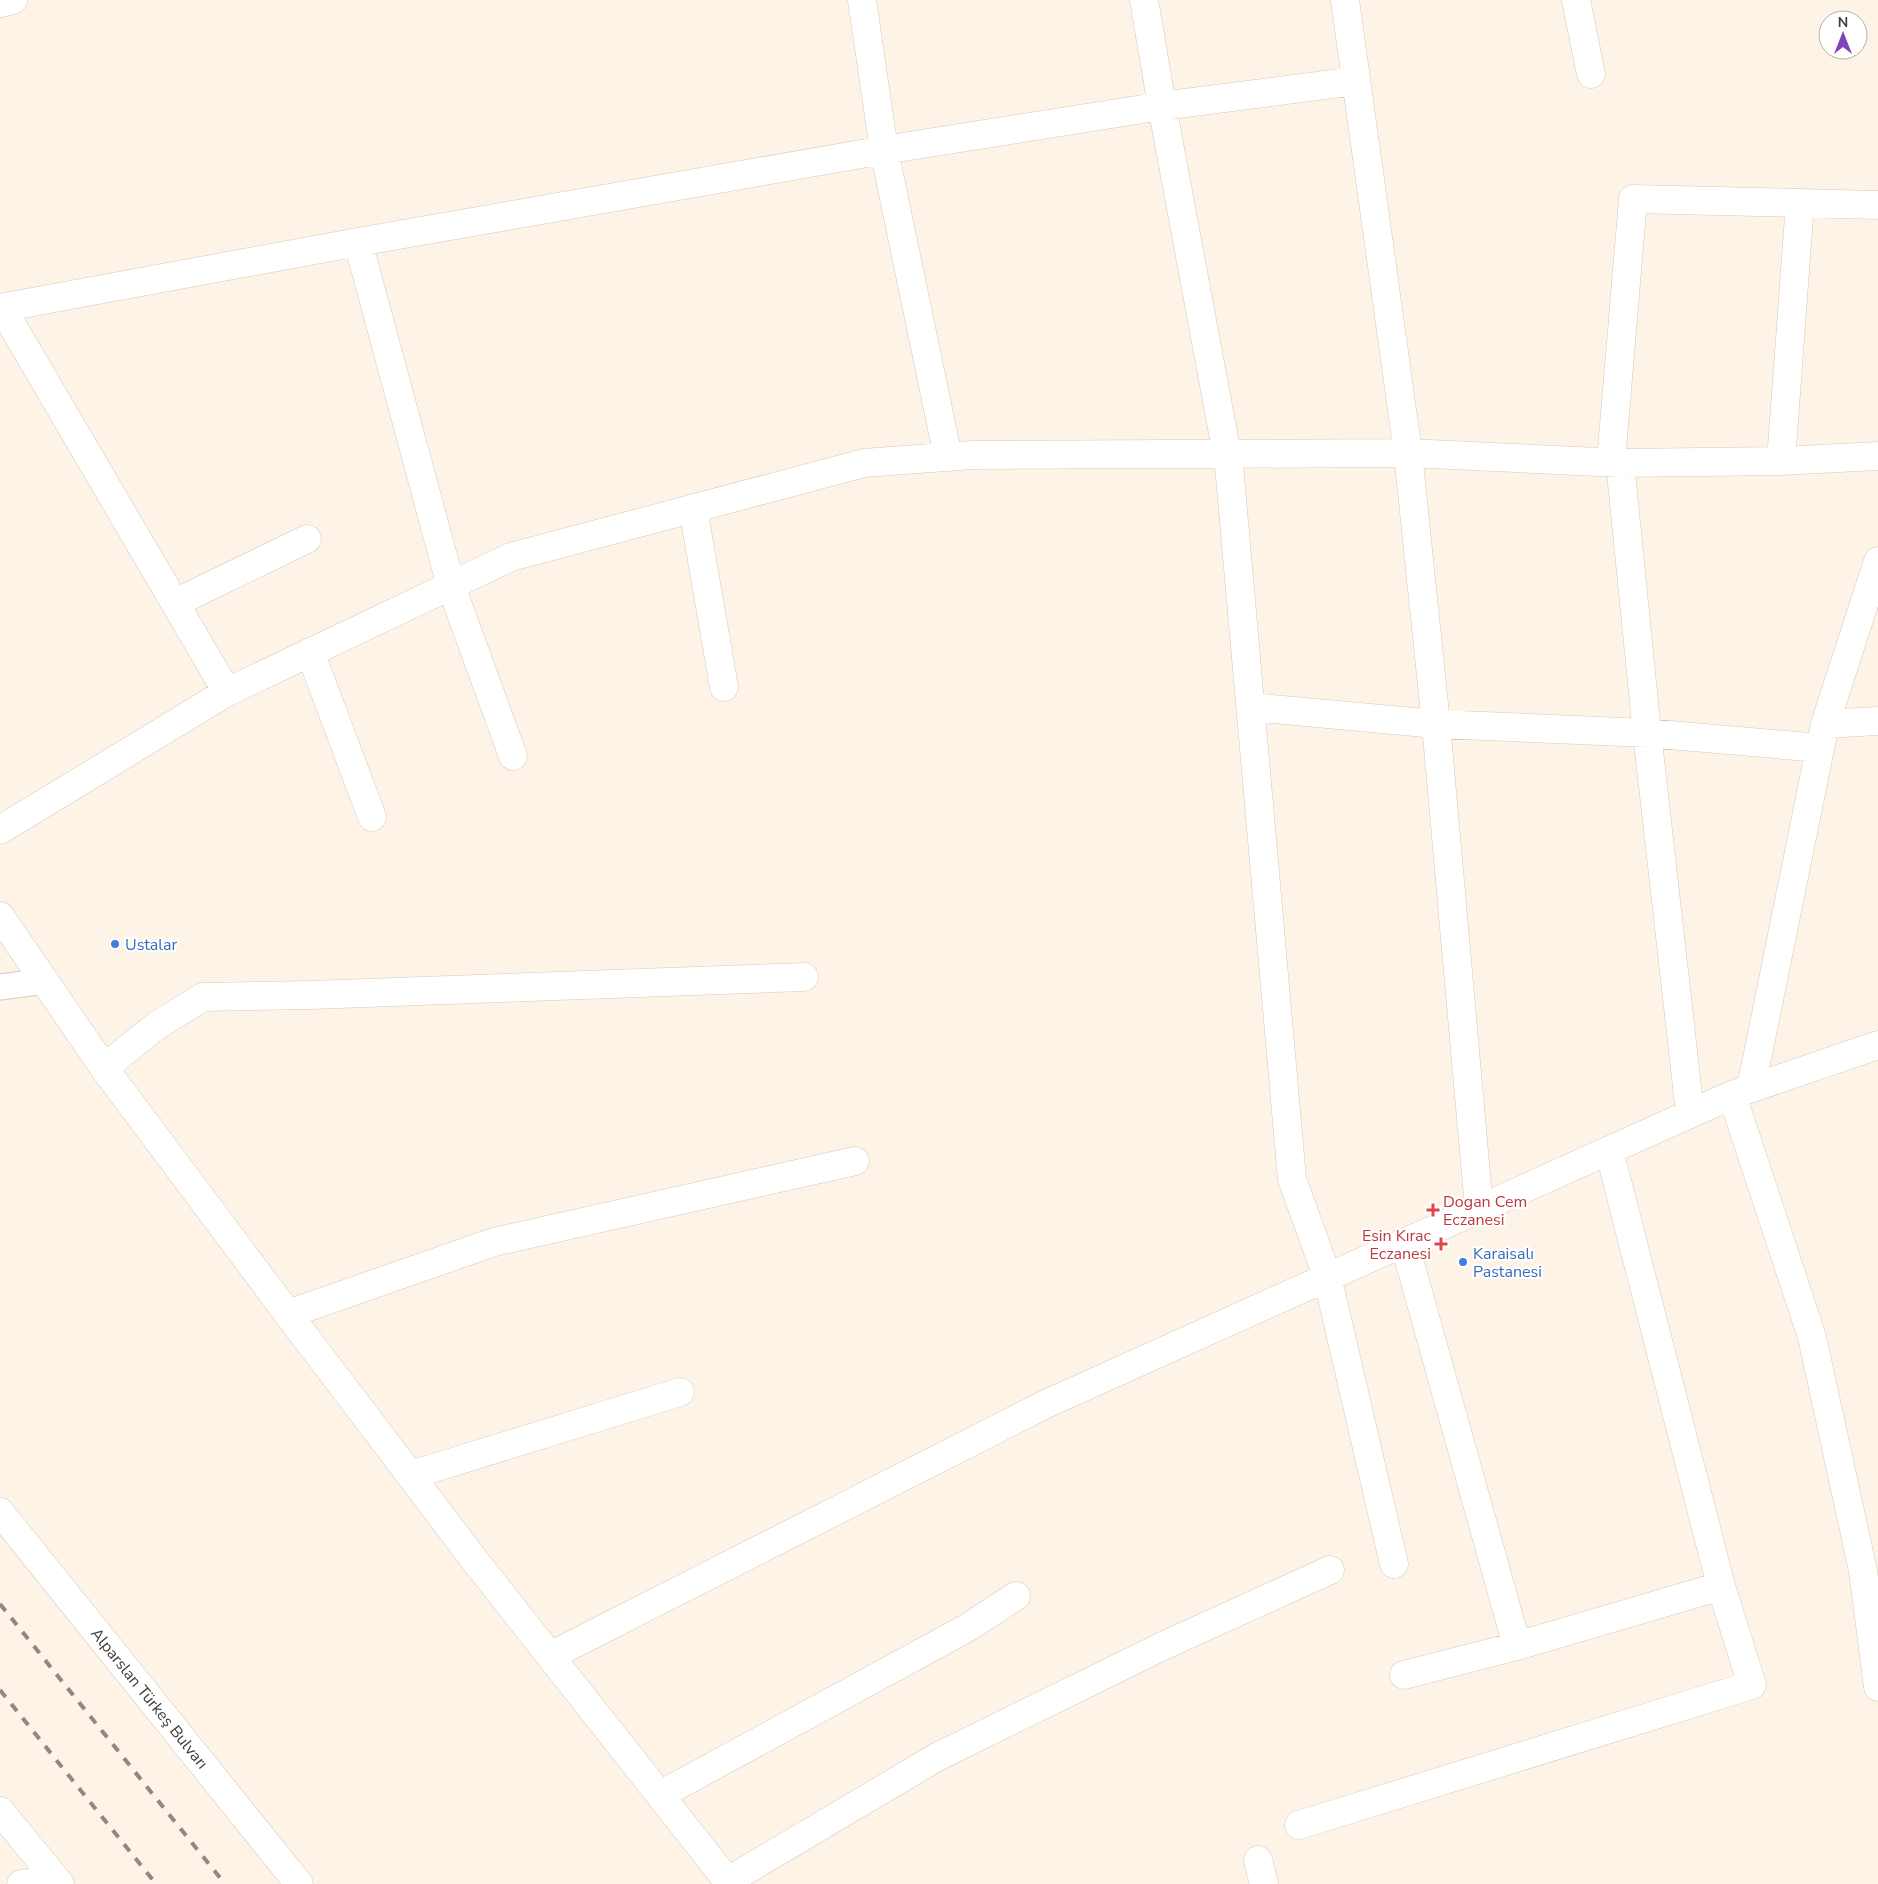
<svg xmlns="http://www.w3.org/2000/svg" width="1878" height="1884" viewBox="0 0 1878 1884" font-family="'Nunito Sans',sans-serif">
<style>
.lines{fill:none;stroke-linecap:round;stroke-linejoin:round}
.service-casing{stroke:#d6c9bb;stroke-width:27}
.minor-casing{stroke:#d6c9bb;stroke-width:29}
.tertiary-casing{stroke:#d6c9bb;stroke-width:29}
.primary-casing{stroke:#d6c9bb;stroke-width:29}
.service{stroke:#fff;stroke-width:25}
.minor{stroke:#fff;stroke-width:28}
.tertiary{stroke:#fff;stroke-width:28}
.primary{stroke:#fff;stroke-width:28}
.rail{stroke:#908980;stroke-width:4;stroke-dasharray:9 9;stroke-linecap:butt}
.shop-dot{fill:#3f7fe0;stroke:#fff;stroke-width:2}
.health-dot{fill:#e0444e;stroke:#fff;stroke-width:2}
.labels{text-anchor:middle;stroke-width:4.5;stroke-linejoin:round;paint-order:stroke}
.shop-label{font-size:16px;fill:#366cbe;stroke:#fff;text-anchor:start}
.health-label{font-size:16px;fill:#be3a42;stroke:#fff;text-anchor:start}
.street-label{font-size:16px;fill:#403b35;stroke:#fff}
</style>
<rect width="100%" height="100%" fill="#fdf3e7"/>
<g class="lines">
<defs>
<path id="service" d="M0 987 45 981"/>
<path id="minor" d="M862 0 884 150 948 457
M1144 0 1162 106 1229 465 1292 1179 1327 1276 1394 1564
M1345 0 1408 453 1436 724 1479 1208
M1576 0 1591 74
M0 3 13 0
M358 242 451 586 513 756
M0 308 358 242 884 150 1162 106 1356 81
M2 308 227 692
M1781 461 1800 203
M1611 462 1633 199 1878 205
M1620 463 1647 733 1690 1113
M693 508 724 687
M175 603 307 539
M310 652 372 817
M1251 707 1436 724 1647 733 1820 748
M1825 724 1878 721
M0 830 227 692 511 557 864 463 972 455 1408 453 1620 463 1781 461 1878 456
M104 1068 156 1026 203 997 311 995 804 977
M1751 1088 1825 724 1878 561
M1732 1095 1812 1337 1863 1571 1878 1687
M1404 1242 1517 1646
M288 1314 494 1242 855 1161
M411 1475 680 1392
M550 1656 1046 1404 1732 1095 1878 1045
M1404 1675 1517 1646 1721 1586
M660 1795 967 1628 1016 1596
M1299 1825 1752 1685 1721 1586 1609 1150
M1258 1860 1264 1884
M728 1881 937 1757 1165 1645 1330 1570
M21 1884 56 1879"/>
<path id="tertiary" d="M0 916 104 1068 288 1314 476 1562 730 1884"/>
<path id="primary" d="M0 1512 299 1884
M0 1811 60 1884"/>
</defs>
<use href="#service" class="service-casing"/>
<use href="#minor" class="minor-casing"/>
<use href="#tertiary" class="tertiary-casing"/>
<use href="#primary" class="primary-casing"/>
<use href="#service" class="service"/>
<use href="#minor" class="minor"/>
<use href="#tertiary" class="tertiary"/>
<use href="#primary" class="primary"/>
<path class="rail" d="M0 1604 225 1884
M0 1690 156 1884"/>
</g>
<g class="shop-dot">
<circle cx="115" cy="944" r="5"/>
<circle cx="1463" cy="1262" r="5"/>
</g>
<g class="health-dot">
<path d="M1430.5 1202.5h5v5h5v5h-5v5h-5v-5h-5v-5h5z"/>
<path d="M1438.5 1236.5h5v5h5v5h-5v5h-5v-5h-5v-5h5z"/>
</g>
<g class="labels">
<g class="shop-label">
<text x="125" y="950">Ustalar</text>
<text x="1473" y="1259">Karaisalı<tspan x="1473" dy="18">Pastanesi</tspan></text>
</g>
<g class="health-label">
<text x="1443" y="1207">Dogan Cem<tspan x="1443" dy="18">Eczanesi</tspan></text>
<text x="1431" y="1241" text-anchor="end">Esin Kırac<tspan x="1431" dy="18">Eczanesi</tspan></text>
</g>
<g class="street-label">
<text transform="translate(150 1698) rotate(51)" y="6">Alparslan Türkeş Bulvarı</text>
</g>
</g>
<g transform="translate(1843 35)"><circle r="24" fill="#ffffff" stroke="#b3b1ae"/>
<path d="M0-4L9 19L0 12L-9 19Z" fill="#7f44ba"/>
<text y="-8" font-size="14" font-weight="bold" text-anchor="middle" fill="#403b35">N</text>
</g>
</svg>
